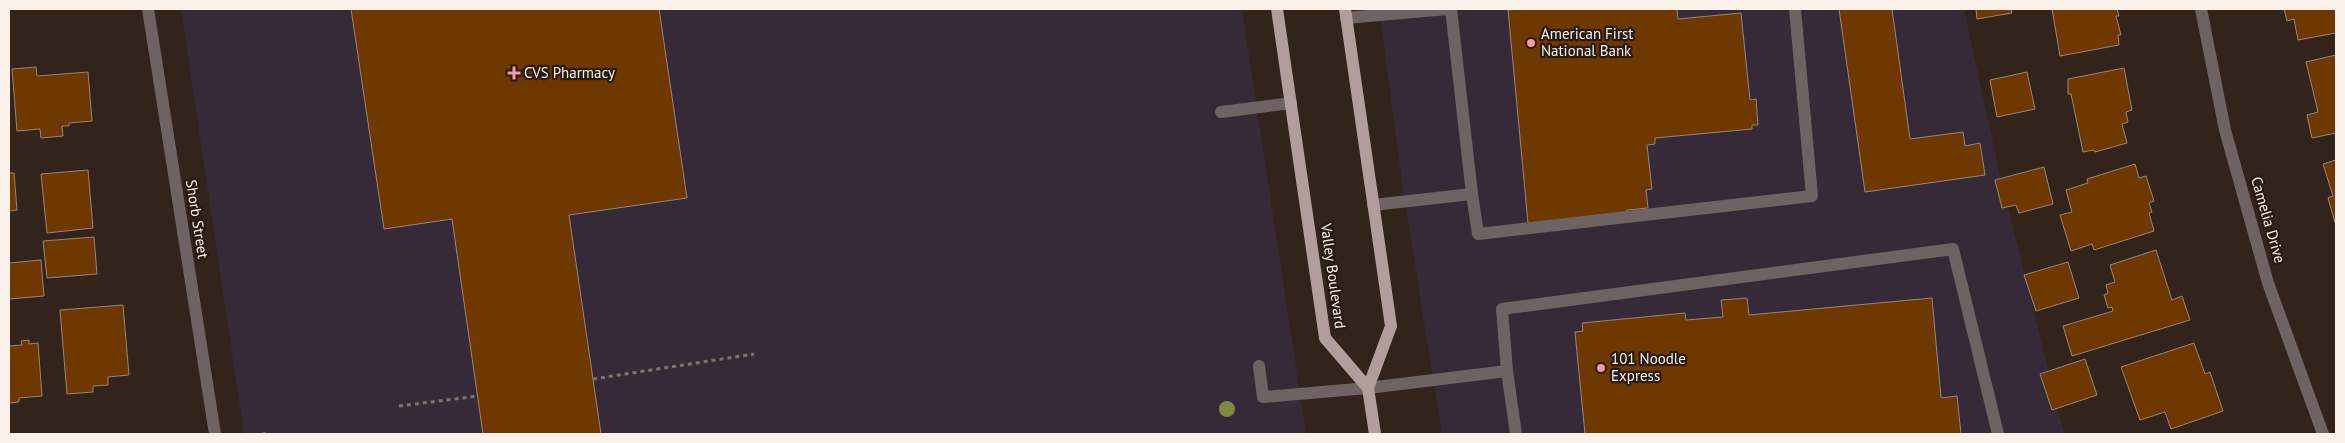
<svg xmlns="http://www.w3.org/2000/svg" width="2345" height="443" viewBox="0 0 2345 443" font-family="'PT Sans',sans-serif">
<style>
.commercial{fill:#362a38}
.building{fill:#6e3800;stroke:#97867b}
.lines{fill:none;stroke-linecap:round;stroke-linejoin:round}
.path{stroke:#7f736b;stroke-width:3;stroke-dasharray:4 4;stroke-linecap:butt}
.minor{stroke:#6c6362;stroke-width:12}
.major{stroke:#b19e9c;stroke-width:12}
.tree{fill:#818940}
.poi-dot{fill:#f49aa1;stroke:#281b11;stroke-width:2}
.labels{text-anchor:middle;stroke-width:4.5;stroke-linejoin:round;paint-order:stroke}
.poi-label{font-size:15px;fill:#faf1ea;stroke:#281b11;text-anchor:start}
.street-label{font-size:15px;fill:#faf1ea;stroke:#281b11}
</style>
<rect width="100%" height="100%" fill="#32241b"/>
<path class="commercial" d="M181 9H1242L1306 434H244Z
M1379 9H1964L1999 171 2064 434H1442L1403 190Z"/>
<path class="building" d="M351 9H659L687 198 569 215 601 434H483L452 219 384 229Z
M1522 9H1677L1678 19 1741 13 1750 100 1756 99 1758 125H1752V129L1655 138V144L1647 145 1652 189 1646 190 1648 208 1627 210V214L1528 223 1508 10Z
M1839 9H1892L1910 139 1963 132 1965 146 1980 143 1985 175 1865 192Z
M1976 9H2011L2012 13 1977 19Z
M2048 9H2117L2119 16H2116L2121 35H2118L2119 45 2060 56 2052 9Z
M2284 9H2336V33L2298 40 2294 19 2287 21Z
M2336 55V133L2312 138 2307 115 2318 112 2306 62Z
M36 67 37 76 88 72 92 121 69 123V126H62L63 136 41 138 40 129 17 131 12 69Z
M2124 68 2132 110 2126 112 2128 122 2122 124 2127 143 2095 152 2094 150 2083 152 2071 94H2068V79Z
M2027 72 2035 109 1997 117 1990 80Z
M2336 160V226L2328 198 2333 196 2323 164Z
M2135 164 2139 178 2146 176 2154 201 2149 203 2152 212 2149 213 2154 231 2094 250 2092 244 2071 251 2060 215 2072 212 2066 190 2088 183 2087 179Z
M2044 167 2053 204 2019 213 2016 205 2002 208 1995 180Z
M88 170 93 228 47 233 41 174Z
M9 173H14L17 210 9 211Z
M94 237 97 274 47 278 43 241Z
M2156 250 2172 300 2182 296 2190 320 2072 356 2063 326 2113 311 2112 307 2108 308 2104 295 2108 293 2106 285 2115 282 2110 265Z
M41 260 44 296 9 299V263Z
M2068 262 2079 298 2036 311 2024 275Z
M1747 298 1749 315 1932 298 1941 398 1957 396 1961 434H1585L1575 332 1583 331 1582 323 1685 313 1686 320 1723 317 1721 300Z
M123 305 129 375 108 377V385L93 386V392L67 394 60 310Z
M29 340V344L38 343 42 396 19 398V402L9 403V346L22 345 21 341Z
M2194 343 2205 374 2210 372 2223 411 2171 429 2165 412 2140 420 2121 367Z
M2085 359 2097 395 2052 410 2040 374Z"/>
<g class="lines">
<path class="path" d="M593 379 754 354
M399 406 478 396
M262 434 270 433"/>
<path class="minor" d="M148 9 215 434
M1451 9 1472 194
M2201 9 2225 130 2268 283 2323 434
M1346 18 1447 9
M1221 112 1291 103
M1373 205 1472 194 1478 234 1812 196 1795 9
M1259 366 1263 397 1368 388 1507 371 1516 434
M1507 371 1502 309 1953 249 1998 434"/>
<path class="major" d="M1277 9 1325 338 1368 388
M1345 9 1391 326 1368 388 1375 434"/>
</g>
<circle class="tree" cx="1227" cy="409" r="8"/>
<g class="poi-dot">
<circle cx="1531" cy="43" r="5"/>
<path d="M511.5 65.5h5v5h5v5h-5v5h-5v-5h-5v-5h5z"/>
<circle cx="1601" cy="368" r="5"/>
</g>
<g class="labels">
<g class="poi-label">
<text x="1541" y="39">American First<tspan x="1541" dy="17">National Bank</tspan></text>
<text x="524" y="78">CVS Pharmacy</text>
<text x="1611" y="364">101 Noodle<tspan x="1611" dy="17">Express</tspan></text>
</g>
<g class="street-label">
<text transform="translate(197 219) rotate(81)" y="5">Shorb Street</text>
<text transform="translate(2268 220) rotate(74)" y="5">Camelia Drive</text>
<text transform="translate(1333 276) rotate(82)" y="5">Valley Boulevard</text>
</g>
</g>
<rect width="2345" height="443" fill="none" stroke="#faf1ea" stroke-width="20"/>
</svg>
